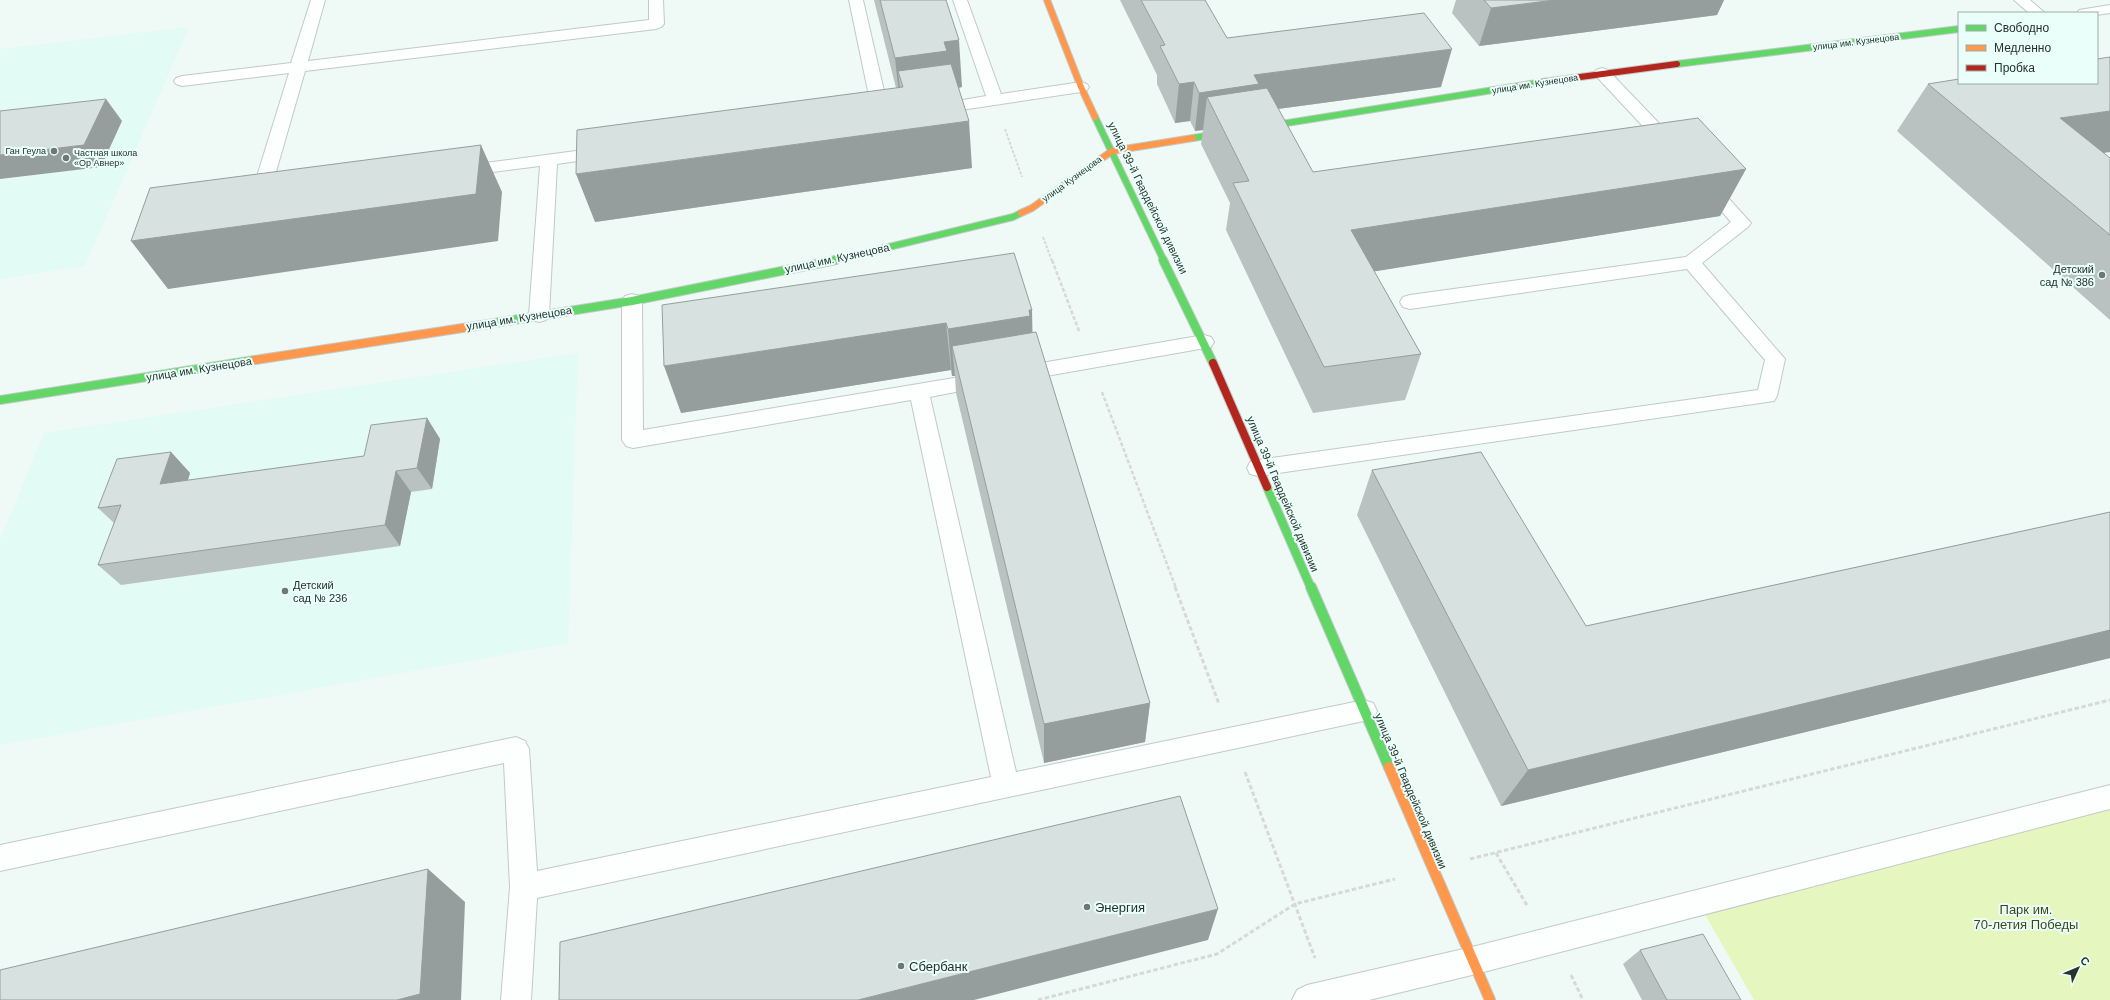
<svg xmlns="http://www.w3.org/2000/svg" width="2110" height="1000" viewBox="0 0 2110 1000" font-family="Arial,sans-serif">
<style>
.built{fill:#e2fbf4}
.green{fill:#e6f6bf}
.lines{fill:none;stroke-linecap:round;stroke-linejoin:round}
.lane-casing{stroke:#c0cac7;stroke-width:2}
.street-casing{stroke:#c0cac7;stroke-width:2}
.fast-far2-casing{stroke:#c0cac7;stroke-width:8}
.fast-far1-casing{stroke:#c0cac7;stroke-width:10}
.fast-casing{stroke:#c0cac7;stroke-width:12}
.slow-far2-casing{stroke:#c0cac7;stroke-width:8}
.slow-far1-casing{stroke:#c0cac7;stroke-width:10}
.slow-casing{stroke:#c0cac7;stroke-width:12}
.jam-far1-casing{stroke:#c0cac7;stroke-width:8}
.jam-casing{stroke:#c0cac7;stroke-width:10}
.path-far2{stroke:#d6d9d8;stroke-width:2;stroke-dasharray:3 1.5;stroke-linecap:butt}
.path-far1{stroke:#d6d9d8;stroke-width:2.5;stroke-dasharray:4 2;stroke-linecap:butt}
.path{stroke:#d6d9d8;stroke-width:3;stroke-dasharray:4.5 2.5;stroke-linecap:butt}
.lane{fill:#fdfefe;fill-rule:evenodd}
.street{fill:#fdfefe;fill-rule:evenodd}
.fast-far2{stroke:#63d668;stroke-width:6}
.fast-far1{stroke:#63d668;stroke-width:8}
.fast{stroke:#63d668;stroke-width:10}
.slow-far2{stroke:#ff974d;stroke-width:6}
.slow-far1{stroke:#ff974d;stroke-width:8}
.slow{stroke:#ff974d;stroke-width:10}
.jam-far1{stroke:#b3261e;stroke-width:6}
.jam{stroke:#b3261e;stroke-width:8}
.wall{fill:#b9c2c1}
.shaded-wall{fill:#969e9d}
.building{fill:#d7e1e0;stroke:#969e9d}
.poi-dot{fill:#6d7774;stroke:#eafff9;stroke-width:1.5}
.labels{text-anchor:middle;stroke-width:4;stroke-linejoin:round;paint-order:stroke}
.far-street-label{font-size:9px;fill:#27312e;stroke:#eafff9}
.far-poi-label{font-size:9px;fill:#27312e;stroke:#eafff9;text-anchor:end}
.street-label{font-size:11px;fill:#27312e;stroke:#eafff9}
.poi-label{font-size:11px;fill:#27312e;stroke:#eafff9;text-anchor:end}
.near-poi-label{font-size:13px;fill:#27312e;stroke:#eafff9;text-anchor:start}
.near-park-label{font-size:13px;fill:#3f471f;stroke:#eafff9}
</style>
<rect width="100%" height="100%" fill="#effaf7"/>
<path class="built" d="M189 27 85 266 0 279V49Z
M578 353 568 643 0 745V540L44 433Z"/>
<path class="green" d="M2110 807V1000H1754L1704 913Z"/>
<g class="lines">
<defs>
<path id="lane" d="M311 0H325L308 61 649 20V0H663L664 24 661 27 656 29 305 71 269 196 270 198C265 205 260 205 253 203L250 199 289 73 182 86 176 84 174 81 176 78 182 76 291 63Z
M849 0H863L884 91 882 94H870L868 91Z
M953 0H967L1001 94 1081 82 1087 84 1089 87 1087 90 1081 92 934 114 928 112 926 109 928 106 986 96Z
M2014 0H2030L2045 13H2029Z
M1602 68 1608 70 1677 142 1679 146 1677 150 1671 151 1665 150 1596 76 1594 73 1596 70Z
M606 147 612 148 614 152 612 156 557 164 549 315 546 320 539 322 532 320 529 315 540 166 462 176 456 175 453 171 456 167 462 166Z
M1705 178 1711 179 1751 223 1748 227 1702 263 1785 359 1777 396 1774 401 1258 476 1250 474 1247 468 1250 462 1258 460 1758 390 1765 360 1687 269 1410 309 1403 307 1400 302 1403 297 1410 295 1686 257 1731 222 1696 183 1699 179Z
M632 294 639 296 642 301 643 430 984 373 991 375 994 380 991 385 930 397 1016 772 1364 700 1373 703 1377 711 1373 719 537 898 531 1000H501L510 887 504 763 0 871V845L516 737 525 741 529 749 537 871 991 777 911 400 633 448 626 446 622 440V301L625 296Z
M1204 335 1211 337 1214 342 1211 347 1018 381 1011 379 1008 374 1011 369 1018 367Z"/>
<path id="street" d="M2110 5V13L2097 15V13H2077L2079 10Z
M2110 785V809L1472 975 1369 1000H1292L1297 990 1307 985 1472 947Z"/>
<path id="fast-far2" d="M1677 64 1959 29
M1095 117 1164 261
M1193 138 1543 82
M831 261 1013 217 1021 213"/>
<path id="fast-far1" d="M1163 260 1213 363
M482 325 632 301 836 260
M0 400 255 360
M1267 487 1311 588"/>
<path id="fast" d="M1311 587 1389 767"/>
<path id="slow-far2" d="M1047 0 1081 87 1095 117
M1021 213 1032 208 1112 151 1193 138"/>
<path id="slow-far1" d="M255 360 482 325"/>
<path id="slow" d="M1389 767 1490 1000"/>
<path id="jam-far1" d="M1543 82 1677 64"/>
<path id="jam" d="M1213 363 1267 487"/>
</defs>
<use href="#lane" class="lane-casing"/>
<use href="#street" class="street-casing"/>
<use href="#fast-far2" class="fast-far2-casing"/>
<use href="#fast-far1" class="fast-far1-casing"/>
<use href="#fast" class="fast-casing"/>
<use href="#slow-far2" class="slow-far2-casing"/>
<use href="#slow-far1" class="slow-far1-casing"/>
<use href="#slow" class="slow-casing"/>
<use href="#jam-far1" class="jam-far1-casing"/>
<use href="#jam" class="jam-casing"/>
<path class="path-far2" d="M1005 129 1022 177
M1043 237 1052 261"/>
<path class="path-far1" d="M1052 260 1079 331
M1102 392 1176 588"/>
<path class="path" d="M1175 587 1219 704
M1245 772 1315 958
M1496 853 1528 907
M1470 859 2110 700
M1571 975 1583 1000
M1038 1000 1217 954 1295 904 1395 879"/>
<use href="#lane" class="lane"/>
<use href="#street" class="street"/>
<use href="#fast-far2" class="fast-far2"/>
<use href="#fast-far1" class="fast-far1"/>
<use href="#fast" class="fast"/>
<use href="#slow-far2" class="slow-far2"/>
<use href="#slow-far1" class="slow-far1"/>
<use href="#slow" class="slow"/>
<use href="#jam-far1" class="jam-far1"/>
<use href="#jam" class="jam"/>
</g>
<path class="wall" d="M874 0H946L962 87 959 88 972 168 595 222 896 88Z
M1120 0H1205L1227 38 1441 87 1278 109 1313 172 1746 169 1720 216 1374 271 1421 354 1405 400 1313 413 1226 230 1230 203 1201 144 1203 130 1195 131 1190 121 1175 123 1157 84V75Z
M1456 0H1724L1717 15 1479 46 1452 13Z
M1928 84 2104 153 2110 158V320L1897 131Z
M1014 253 1032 333 1150 703 1145 742 1044 763 956 393 955 376H952L951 370 681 413Z
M427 418 440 439 432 489 411 492 400 546 121 585 98 565 114 523 98 508 171 452 190 473 188 480 364 456Z
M1372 470 1586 626 2110 512V658L1501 806 1357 515Z
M1640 950 1741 1000H1642L1623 964Z"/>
<path class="shaded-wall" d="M1555 0H1724L1717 15 1479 46 1491 8Z
M959 40 962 87 950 89 903 87 898 71 902 105H900L895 58 944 42Z
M1452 49 1441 87 1255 112 1207 97 1203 130 1195 131 1199 93 1254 75Z
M1194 82 1190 121 1175 123 1179 84Z
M106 99 122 121 101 167 0 179V155Z
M2110 111V152L2026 165 2060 118Z
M969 121 972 168 595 222 576 174Z
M481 145 502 192 498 241 168 289 131 241Z
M1746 169 1720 216 1340 277 1351 230Z
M1029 310H1032L1033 357 952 346 955 376H952L948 329Z
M946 323 951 370 681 413 664 366Z
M427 418 440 439 432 489 417 468Z
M171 452 190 473 180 505 160 484Z
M396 471 411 492 400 546 385 525Z
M2110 630V658L1501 806 1528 770Z
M1150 703 1145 742 1044 763V724Z
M428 869 465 902 461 1000H397Z
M1218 909 1208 940 974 1000H858Z"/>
<path class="building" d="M880 0H946L959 40 944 42 947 51 895 58Z
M1141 0H1205L1227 38 1424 13 1452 49 1254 75 1259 84 1199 93 1194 82 1179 84 1160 46 1165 45Z
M1484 0H1555L1491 8Z
M2110 57V111L2060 118 2110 158V235L1928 84 1959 79V83H2097V59Z
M951 64 969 121 576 174 577 130 903 87 898 71Z
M1267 88 1313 172 1698 118 1746 169 1351 230 1421 354 1324 367 1233 183 1249 181 1207 97Z
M106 99 84 145 0 155V111Z
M481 145 476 194 131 241 150 188Z
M1014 253 1032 310H1029L1030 316 948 329 946 323 664 366 662 305Z
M1036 332 1150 703 1044 724 952 346Z
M427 418 417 468 396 471 385 525 98 565 121 505 98 508 117 459 171 452 160 484 364 456 371 425Z
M1481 452 1586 626 2110 512V630L1528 770 1372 470Z
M1180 796 1218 909 858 1000H559L560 942Z
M428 869 420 994 397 1000H0V970Z
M1703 934 1741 1000H1667L1640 950Z"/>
<g class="poi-dot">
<circle cx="54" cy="151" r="4"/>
<circle cx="66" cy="158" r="4"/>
<circle cx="2102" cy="275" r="4"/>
<circle cx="285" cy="591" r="4"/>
<circle cx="1087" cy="907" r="4"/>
<circle cx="901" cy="966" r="4"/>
</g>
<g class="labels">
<g class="far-street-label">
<text transform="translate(1856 42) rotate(-7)" y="3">улица им. Кузнецова</text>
<text transform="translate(1535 84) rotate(-9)" y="3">улица им. Кузнецова</text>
<text transform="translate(1072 179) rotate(-36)" y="3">улица Кузнецова</text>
</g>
<g class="far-poi-label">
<text x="46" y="154">Ган Геула</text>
<text x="74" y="156" text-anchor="start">Частная школа<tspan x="74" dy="10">«Ор Авнер»</tspan></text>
</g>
<g class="street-label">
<text transform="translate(1148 198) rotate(64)" y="4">улица 39-й Гвардейской дивизии</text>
<text transform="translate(837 258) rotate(-12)" y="4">улица им. Кузнецова</text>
<text transform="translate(519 318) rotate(-9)" y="4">улица им. Кузнецова</text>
<text transform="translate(199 369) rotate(-9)" y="4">улица им. Кузнецова</text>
<text transform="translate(1283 494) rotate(67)" y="4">улица 39-й Гвардейской дивизии</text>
<text transform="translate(1411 791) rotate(67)" y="4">улица 39-й Гвардейской дивизии</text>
</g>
<g class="poi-label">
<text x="2094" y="273">Детский<tspan x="2094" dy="13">сад № 386</tspan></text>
<text x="293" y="589" text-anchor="start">Детский<tspan x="293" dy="13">сад № 236</tspan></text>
</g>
<g class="near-poi-label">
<text x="1095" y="912">Энергия</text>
<text x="909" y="971">Сбербанк</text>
</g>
<g class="near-park-label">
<text x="2026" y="914">Парк им.<tspan x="2026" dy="15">70-летия Победы</tspan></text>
</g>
</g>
<rect x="1958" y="12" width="140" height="72" fill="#eafff9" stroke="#9cada8"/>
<rect x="1966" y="25" width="20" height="6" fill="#63d668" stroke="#9cada8"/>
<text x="1994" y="32" font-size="12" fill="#27312e">Свободно</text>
<rect x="1966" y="45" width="20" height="6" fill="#ff974d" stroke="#9cada8"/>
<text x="1994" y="52" font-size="12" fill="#27312e">Медленно</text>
<rect x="1966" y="65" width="20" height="6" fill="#b3261e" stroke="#9cada8"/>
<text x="1994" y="72" font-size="12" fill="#27312e">Пробка</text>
<g transform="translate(2078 968) rotate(46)" stroke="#eafff9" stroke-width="3" paint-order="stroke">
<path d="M0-3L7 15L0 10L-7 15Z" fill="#27312e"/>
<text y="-6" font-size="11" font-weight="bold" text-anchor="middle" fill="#27312e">С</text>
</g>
</svg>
